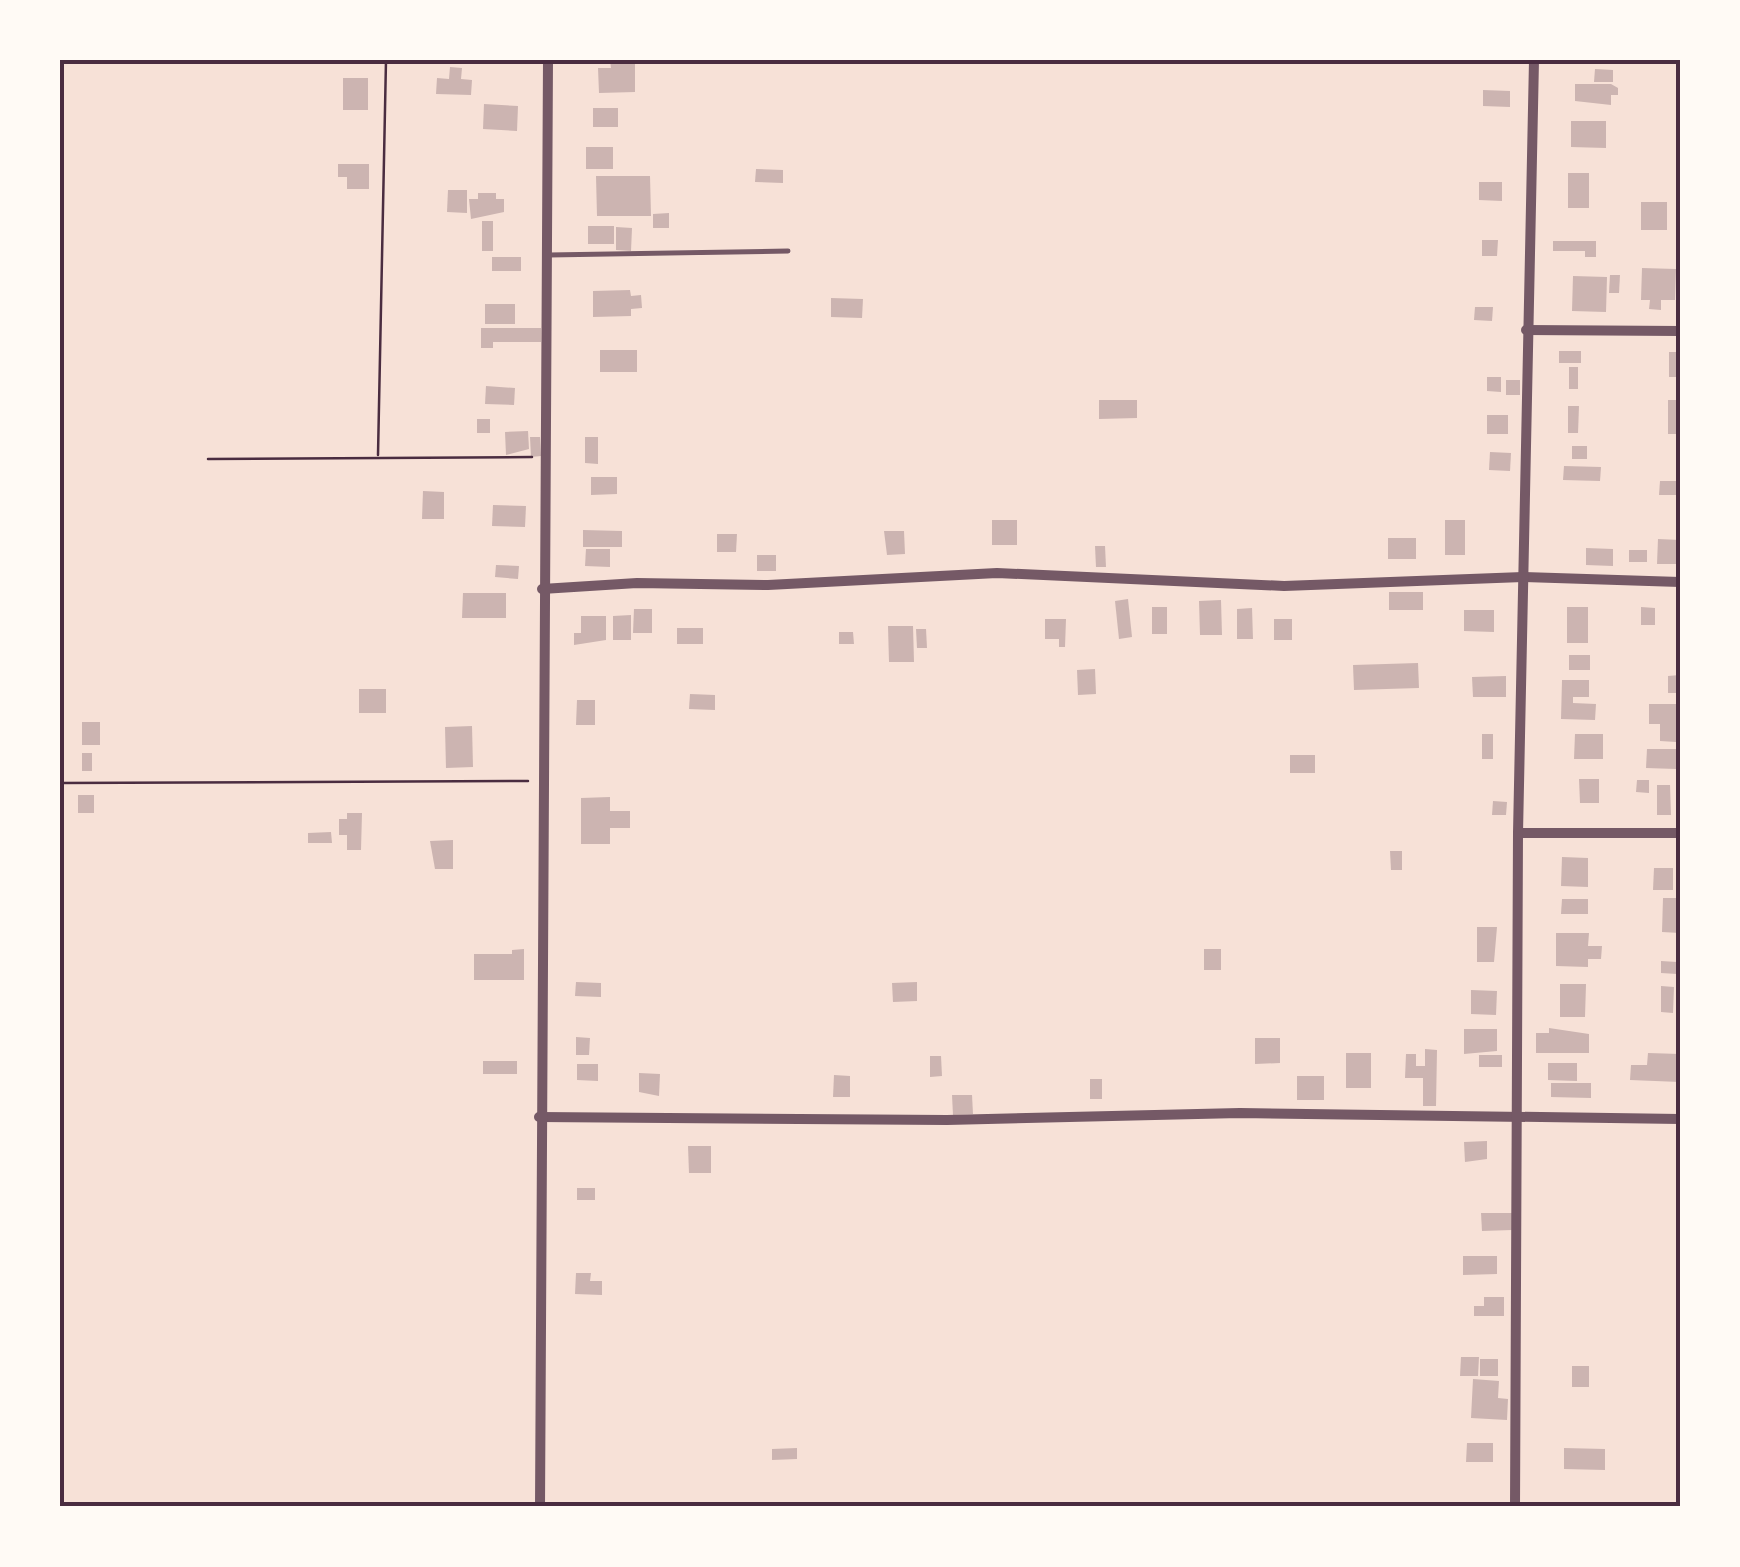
<svg xmlns="http://www.w3.org/2000/svg" width="1740" height="1567" viewBox="0 0 1740 1567" font-family="Jost,sans-serif">
<style>
.building{fill:#ccb4b1}
.lines{fill:none;stroke-linecap:round;stroke-linejoin:round}
.path{stroke:#4a2c40;stroke-width:2.5}
.service{stroke:#755966;stroke-width:5}
.minor{stroke:#755966;stroke-width:10}
.neatline{fill:none;stroke:#4a2c40;stroke-width:4}
</style>
<rect width="100%" height="100%" fill="#f7e1d7"/>
<g class="building">
<path d="M610 60H635V92L599 93 598 68H611Z"/>
<path d="M450 67 462 68 461 79 472 80 471 95 436 94 437 78 449 79Z"/>
<path d="M1595 69 1613 70V82H1594Z"/>
<rect x="343" y="78" width="25" height="32"/>
<path d="M1575 84H1611L1618 88V95H1611V105L1575 101Z"/>
<path d="M1483 90 1510 91V107L1483 106Z"/>
<path d="M484 104 518 106 517 131 483 129Z"/>
<rect x="593" y="108" width="25" height="19"/>
<path d="M1571 121H1606V148L1571 147Z"/>
<rect x="586" y="147" width="27" height="22"/>
<path d="M338 164H369V189H347V177H338Z"/>
<path d="M756 169 783 170V183L755 182Z"/>
<rect x="1568" y="173" width="21" height="35"/>
<path d="M596 176H650L651 216H597Z"/>
<path d="M1479 182H1502V201L1479 200Z"/>
<path d="M448 190H467V213L447 212Z"/>
<path d="M478 193H496V199H504V212L471 219 469 199H478Z"/>
<rect x="1641" y="202" width="26" height="28"/>
<path d="M669 213V228H653V214Z"/>
<rect x="482" y="221" width="11" height="30"/>
<rect x="588" y="226" width="26" height="18"/>
<path d="M616 227 632 228 631 251 616 250Z"/>
<path d="M1482 240H1498L1497 256H1482Z"/>
<path d="M1553 241H1596V257H1585V251H1553Z"/>
<rect x="492" y="257" width="29" height="14"/>
<path d="M1642 268 1676 269 1675 300H1661V310L1649 309 1650 300H1641Z"/>
<path d="M1610 275H1620L1619 293H1609Z"/>
<path d="M1573 276 1607 277 1606 312 1572 311Z"/>
<path d="M630 290 631 296 641 295 642 308 631 309V316L593 317V291Z"/>
<path d="M831 298 863 299 862 318 831 317Z"/>
<rect x="485" y="304" width="30" height="20"/>
<path d="M1475 307H1493L1492 321 1474 320Z"/>
<path d="M481 328H541V342H493V348H481Z"/>
<rect x="600" y="350" width="37" height="22"/>
<rect x="1559" y="351" width="22" height="12"/>
<rect x="1669" y="352" width="11" height="25"/>
<rect x="1569" y="367" width="9" height="22"/>
<path d="M1487 377H1501V392L1487 391Z"/>
<rect x="1506" y="380" width="14" height="15"/>
<path d="M486 386 515 388 514 405 485 404Z"/>
<path d="M1099 400H1137V418L1099 419Z"/>
<rect x="1668" y="400" width="12" height="34"/>
<path d="M1568 406H1579L1578 433H1568Z"/>
<rect x="1487" y="415" width="21" height="19"/>
<rect x="477" y="419" width="13" height="14"/>
<path d="M528 431 529 449 506 455 505 432Z"/>
<path d="M530 437H540L541 456 531 457Z"/>
<path d="M585 437H598V464L585 463Z"/>
<rect x="1572" y="446" width="15" height="13"/>
<path d="M1490 452 1511 453 1510 471 1489 470Z"/>
<path d="M1564 466 1601 467 1600 481 1563 480Z"/>
<path d="M591 477H617V494L591 495Z"/>
<path d="M1660 481H1680V495H1659Z"/>
<path d="M423 491 444 492V519H422Z"/>
<path d="M493 505 526 506 525 527 492 526Z"/>
<rect x="992" y="520" width="25" height="25"/>
<rect x="1445" y="520" width="20" height="35"/>
<path d="M583 530 622 531V547H583Z"/>
<path d="M884 531H904L905 554 887 555Z"/>
<path d="M717 534H737L736 552H717Z"/>
<rect x="1388" y="538" width="28" height="21"/>
<path d="M1658 539 1680 540V564H1657Z"/>
<path d="M1095 546H1105L1106 567H1096Z"/>
<path d="M1586 548 1613 549V566L1586 565Z"/>
<path d="M586 549H610V567L585 566Z"/>
<rect x="1629" y="550" width="18" height="12"/>
<rect x="757" y="555" width="19" height="16"/>
<path d="M496 565 519 566 518 579 495 577Z"/>
<rect x="1389" y="592" width="34" height="18"/>
<path d="M463 593H506V618H462Z"/>
<path d="M1128 599 1132 637 1119 639 1115 601Z"/>
<path d="M1221 600 1222 635H1200L1199 601Z"/>
<rect x="1152" y="607" width="15" height="27"/>
<rect x="1567" y="607" width="21" height="36"/>
<path d="M1641 607 1655 608V625H1641Z"/>
<path d="M1252 608 1253 639H1237V609Z"/>
<path d="M634 609H652V633H633Z"/>
<path d="M1464 610H1494V632L1464 631Z"/>
<path d="M631 615V640H613V616Z"/>
<path d="M581 616H606V640L574 645V633H581Z"/>
<path d="M1045 619H1066L1065 647H1059V639H1045Z"/>
<rect x="1274" y="619" width="18" height="21"/>
<path d="M888 626H913L914 662H889Z"/>
<rect x="677" y="628" width="26" height="16"/>
<path d="M916 629H926L927 648H917Z"/>
<path d="M839 632H853L854 644H839Z"/>
<rect x="1569" y="655" width="21" height="15"/>
<path d="M1418 663 1419 688 1354 690 1353 665Z"/>
<path d="M1095 669 1096 694 1078 695 1077 670Z"/>
<path d="M1680 675V693H1668V676Z"/>
<path d="M1506 676V697H1473L1472 677Z"/>
<path d="M1562 680H1589V697H1573V703L1596 704 1595 720 1561 719Z"/>
<rect x="359" y="689" width="27" height="24"/>
<path d="M690 694 715 695V710L689 709Z"/>
<path d="M577 700H595V725H576Z"/>
<path d="M1649 704H1676V742L1660 741V724H1649Z"/>
<rect x="82" y="722" width="18" height="23"/>
<path d="M472 726 473 767 446 768 445 727Z"/>
<rect x="1482" y="734" width="11" height="25"/>
<path d="M1575 734H1603V759H1574Z"/>
<path d="M1647 749H1676V769L1646 768Z"/>
<rect x="82" y="753" width="10" height="18"/>
<rect x="1290" y="755" width="25" height="18"/>
<path d="M1579 779H1599V803H1580Z"/>
<path d="M1637 780H1649V793L1636 792Z"/>
<path d="M1657 785H1670L1671 815H1657Z"/>
<rect x="78" y="795" width="16" height="18"/>
<path d="M610 797V811H630V828H610V844H581V798Z"/>
<path d="M1493 801 1507 802 1506 815H1492Z"/>
<path d="M347 813H362L361 850H347V835H339V819H347Z"/>
<path d="M331 832 332 843H308V833Z"/>
<path d="M453 840V869H435L430 841Z"/>
<path d="M1390 851H1402V870H1391Z"/>
<path d="M1562 857 1588 858V887L1561 886Z"/>
<path d="M1654 868H1673V890H1653Z"/>
<path d="M1663 898H1680V933L1662 932Z"/>
<path d="M1562 899H1588V914H1561Z"/>
<path d="M1477 927H1497L1494 962H1477Z"/>
<path d="M1556 933H1589L1588 946H1602L1601 959H1588V967L1556 966Z"/>
<path d="M524 949V980H474V954H512V950Z"/>
<rect x="1204" y="949" width="17" height="21"/>
<path d="M1661 961 1677 962V974L1661 973Z"/>
<path d="M576 982 601 983V997L575 996Z"/>
<path d="M917 982V1001L893 1002 892 983Z"/>
<path d="M1560 984H1586L1585 1017H1560Z"/>
<path d="M1661 986 1674 987 1673 1013 1661 1012Z"/>
<path d="M1471 990 1497 991 1496 1015 1471 1014Z"/>
<path d="M1549 1028 1589 1034V1053H1536V1033H1549Z"/>
<path d="M1464 1029H1497V1051L1464 1054Z"/>
<path d="M576 1037 590 1038 589 1055H576Z"/>
<path d="M1255 1038H1280V1063L1255 1064Z"/>
<path d="M1425 1049 1437 1050 1436 1106H1423V1078H1405L1406 1054H1416V1066H1425Z"/>
<rect x="1346" y="1053" width="25" height="35"/>
<path d="M1648 1053 1680 1054V1082L1630 1080 1631 1065H1647Z"/>
<rect x="1479" y="1055" width="23" height="12"/>
<path d="M930 1056H941L942 1076 930 1077Z"/>
<rect x="483" y="1061" width="34" height="13"/>
<path d="M1548 1063H1577V1081L1548 1080Z"/>
<path d="M577 1064H598V1081L577 1080Z"/>
<path d="M639 1073 660 1074 659 1096 639 1092Z"/>
<path d="M834 1075 850 1076V1097H833Z"/>
<rect x="1297" y="1076" width="27" height="24"/>
<rect x="1090" y="1079" width="12" height="20"/>
<path d="M1551 1083H1591V1098L1551 1097Z"/>
<path d="M952 1095H972L973 1114 953 1115Z"/>
<path d="M1487 1141V1159L1465 1162 1464 1142Z"/>
<path d="M688 1146H711V1173H689Z"/>
<rect x="577" y="1188" width="18" height="12"/>
<path d="M1481 1213H1512V1230L1482 1231Z"/>
<path d="M1463 1256H1497V1274L1463 1275Z"/>
<path d="M576 1273H591L590 1281H602V1295L575 1294Z"/>
<path d="M1484 1297H1504V1316H1474V1306H1484Z"/>
<path d="M1461 1357H1479L1478 1376H1460Z"/>
<rect x="1480" y="1359" width="18" height="17"/>
<rect x="1572" y="1366" width="17" height="21"/>
<path d="M1473 1379 1499 1381 1498 1398 1508 1399 1507 1420 1471 1418Z"/>
<path d="M1467 1443H1493V1462H1466Z"/>
<path d="M797 1448V1459L772 1460V1449Z"/>
<path d="M1564 1448 1605 1449V1470L1564 1469Z"/>
</g>
<g class="lines">
<g class="path">
<path d="M378 455 386 60"/>
<path d="M208 459 532 457"/>
<path d="M60 783 528 781"/>
</g>
<path class="service" d="M549 255 788 251"/>
<g class="minor">
<path d="M1526 330 1680 331"/>
<path d="M542 589 637 583 768 585 997 573 1284 586 1523 577 1680 582"/>
<path d="M1518 833H1680"/>
<path d="M539 1117 947 1120 1240 1113 1680 1119"/>
<path d="M540 1507 548 60"/>
<path d="M1515 1507 1518 833 1534 60"/>
</g>
</g>
<rect width="1740" height="1567" fill="none" stroke="#fffaf5" stroke-width="125"/>
<rect x="62" y="62" width="1616" height="1442" class="neatline"/>
</svg>
